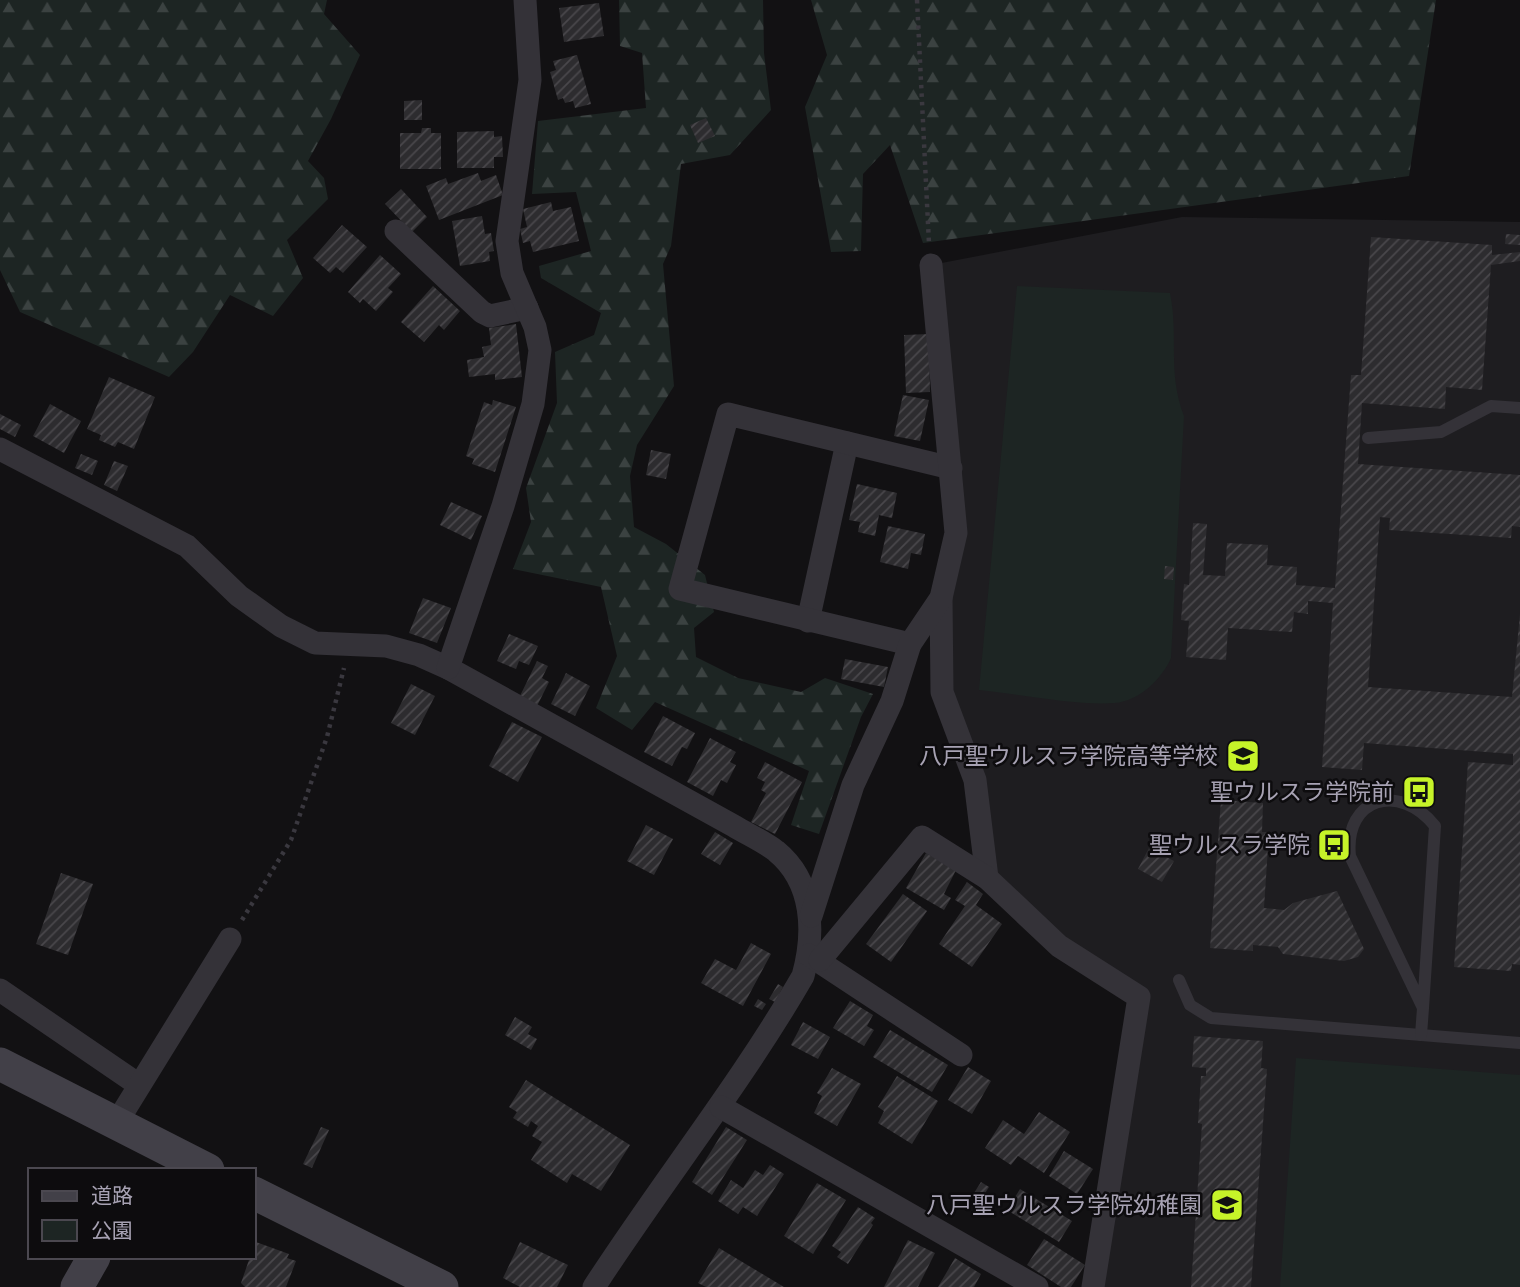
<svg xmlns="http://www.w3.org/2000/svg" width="1520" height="1287" viewBox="0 0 1520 1287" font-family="Poppins,'Noto Sans JP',sans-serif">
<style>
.built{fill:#1e1d20}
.green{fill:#1d2523}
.forest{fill:url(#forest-firs)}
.building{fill:url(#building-hatch)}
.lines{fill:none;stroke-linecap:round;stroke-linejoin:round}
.path{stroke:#3a383f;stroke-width:4.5;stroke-dasharray:3.5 5;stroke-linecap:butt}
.lane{stroke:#343238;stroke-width:12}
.street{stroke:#343238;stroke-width:23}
.secondary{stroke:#424048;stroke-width:33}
.labels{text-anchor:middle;stroke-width:5;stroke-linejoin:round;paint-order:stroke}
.poi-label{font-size:23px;fill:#a7a2b3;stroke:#0d0c0e;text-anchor:end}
</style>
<defs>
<pattern id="forest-firs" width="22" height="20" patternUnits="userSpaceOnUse" patternTransform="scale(1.75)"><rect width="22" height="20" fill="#1d2523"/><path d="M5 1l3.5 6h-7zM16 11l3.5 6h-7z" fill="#3b4241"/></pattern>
<pattern id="building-hatch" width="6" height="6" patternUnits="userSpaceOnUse" patternTransform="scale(1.75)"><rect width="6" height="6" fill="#2d2c2f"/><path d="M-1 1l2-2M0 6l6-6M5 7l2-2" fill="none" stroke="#49474b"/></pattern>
</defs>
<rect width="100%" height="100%" fill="#121113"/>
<path class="built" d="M1182 217 1520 222V1287H1093L1139 997 987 878 942 692 956 533 931 265Z"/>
<g class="green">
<path d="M1017 286 1170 293C1179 337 1167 371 1184 416L1171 658C1162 679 1139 701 1115 703 1078 706 1018 694 979 690Z"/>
<path d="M1296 1058 1520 1075V1287H1280Z"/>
</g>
<g class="forest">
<path d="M0 0H327L324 14 360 55 331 119 308 161 324 178 328 199 287 240 303 278 273 316 230 295 193 352 169 377 20 312 0 270Z"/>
<path d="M619 0H763L764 53 771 110 730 155 681 164 671 246 663 264 674 386 637 445 630 476 634 527 666 544 705 575 714 612 694 628 696 657 738 678 801 692 825 678 873 694 861 717 819 834 791 825 809 771 655 702 632 730 596 708 617 656 601 587 513 569 531 522 526 488 557 403 555 352 594 335 601 313 541 278 539 266 591 251 576 192 532 194 538 121 646 108 642 53 620 46Z"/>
<path d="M811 0H1436L1409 176 923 243 890 145 863 174 861 251 831 252 805 107 827 55Z"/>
</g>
<g class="building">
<path d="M599 3 604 36 564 42 559 8Z"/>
<path d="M577 55 591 104 575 108 573 101 565 103 563 98 558 100 550 72 556 70 553 61Z"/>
<path d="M422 100V120H404V101Z"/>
<path d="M706 118 715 136 698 143 690 125Z"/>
<path d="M422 128H431V133H441V169H400V133H421Z"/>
<path d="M494 131V137L502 136 503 157H494V168H457V132Z"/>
<path d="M478 173 481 181 496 175 503 195 439 220 426 186 446 178 448 184Z"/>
<path d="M401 189 427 217 412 232 385 204Z"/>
<path d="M551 202 553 211 571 207 579 241 533 252 530 241 523 243 520 229 527 227 523 209Z"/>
<path d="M482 216 485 234 491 233 494 251 489 252 490 261 460 266 452 221Z"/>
<path d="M342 225 367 247 343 273 336 267 330 273 313 258Z"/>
<path d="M1506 234 1520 235V245L1505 244Z"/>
<path d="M1371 237 1492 245V255L1520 252V261L1491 265 1482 390 1446 387 1445 409 1362 403 1358 464 1520 475V527L1512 526 1511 538 1389 530 1390 518 1380 517 1368 687 1512 697 1520 614V965L1512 964 1511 971 1454 967 1468 762 1513 765V754L1364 743 1362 770 1322 767 1333 603 1308 601V614L1294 612 1292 632 1228 628 1226 660 1186 657 1189 621 1181 620 1184 584 1189 585 1193 523 1207 524 1203 575 1225 576 1227 543 1268 545 1267 565 1297 567 1296 585 1335 588 1351 375H1361Z"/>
<path d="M380 255 401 274 388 288 393 292 376 311 363 299 360 303 348 292Z"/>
<path d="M433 286 460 311 444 330 439 325 424 342 401 322Z"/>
<path d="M516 324 522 377 495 380V374L469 377 467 360 484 357 482 347 491 345 489 328Z"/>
<path d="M929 334 930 392 906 393 904 335Z"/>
<path d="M109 377 155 397 134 449 118 442 115 447 99 440 101 435 87 429Z"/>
<path d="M903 395 929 400 920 441 894 436Z"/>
<path d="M493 400 516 407 495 472 472 464 474 459 466 456 484 402 492 405Z"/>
<path d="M50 404 81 421 64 453 33 436Z"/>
<path d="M0 414 21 425 15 437 0 429Z"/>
<path d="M651 450 671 454 666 479 646 475Z"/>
<path d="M81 454 98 461 92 475 75 468Z"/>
<path d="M114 461 128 466 117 491 104 485Z"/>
<path d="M857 484 897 493 892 518 879 515 875 536 858 532 860 522 849 520Z"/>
<path d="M451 502 482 516 471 540 440 525Z"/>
<path d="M888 526 925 534 921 555 911 553 908 569 880 562Z"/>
<path d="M1165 566 1174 567 1173 580 1164 579Z"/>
<path d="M423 598 451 608 437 643 409 633Z"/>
<path d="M509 634 538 646 529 665 519 661 516 669 497 661Z"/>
<path d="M845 659 888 667 884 687 841 679Z"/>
<path d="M537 661 548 666 542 678 549 682 537 706 519 698Z"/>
<path d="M566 673 590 686 575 716 551 704Z"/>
<path d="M411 684 435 696 415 735 391 723Z"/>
<path d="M663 716 695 733 687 749 682 747 672 766 644 752Z"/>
<path d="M512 722 542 737 518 782 489 766Z"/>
<path d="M710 738 736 752 730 762 736 765 727 783 721 780 713 796 687 782Z"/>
<path d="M765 762 802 782 775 834 751 822 766 793 761 790 765 782 757 778Z"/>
<path d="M1221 800 1263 803 1262 832H1269L1264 908 1284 910 1293 903 1337 891 1364 949 1358 957 1344 961 1283 954 1278 947 1253 945V951L1210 948Z"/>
<path d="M646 825 673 839 654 875 627 861Z"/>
<path d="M715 832 733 843 720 865 701 854Z"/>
<path d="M1149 848 1174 861 1162 882 1138 869Z"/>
<path d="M926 853 956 870 944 894 951 898 944 910 906 888Z"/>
<path d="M61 873 93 884 68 955 36 944Z"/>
<path d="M967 882 983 894 976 905 1002 924 972 967 939 944 965 906 955 900Z"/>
<path d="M903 894 927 911 891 962 866 944Z"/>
<path d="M751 943 771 954 743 1006 701 983 715 959 736 970Z"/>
<path d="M778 984 783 987 775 1002 769 999Z"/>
<path d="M758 999 766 1004 762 1010 754 1006Z"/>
<path d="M850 1001 873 1015 867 1026 874 1030 864 1046 833 1028Z"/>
<path d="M515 1017 532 1027 528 1034 537 1039 531 1050 505 1035Z"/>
<path d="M803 1022 830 1037 818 1059 791 1045Z"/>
<path d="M890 1030 948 1065 932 1092 873 1057Z"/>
<path d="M1194 1036 1263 1041 1261 1068 1267 1069 1251 1287H1191L1202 1124 1198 1123 1201 1076H1206V1068L1192 1067Z"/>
<path d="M968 1067 991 1081 972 1114 948 1100Z"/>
<path d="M832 1068 861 1084 837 1126 814 1113 822 1096 817 1093Z"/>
<path d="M897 1076 938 1101 912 1144 878 1123 884 1111 878 1107Z"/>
<path d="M526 1080 630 1145 601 1191 572 1174 567 1183 531 1160 542 1142 532 1136 538 1126 531 1121 528 1127 513 1118 517 1112 509 1107Z"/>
<path d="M1039 1112 1070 1132 1044 1173 1018 1156 1011 1165 985 1148 1003 1120 1024 1134Z"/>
<path d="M321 1127 329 1130 312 1168 303 1164Z"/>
<path d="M726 1127 747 1140 712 1195 692 1182Z"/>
<path d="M1064 1151 1093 1169 1077 1194 1049 1176Z"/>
<path d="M770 1165 784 1174 757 1216 743 1207 738 1214 718 1201 731 1180 743 1188 755 1170 763 1175Z"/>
<path d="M981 1182 989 1187 982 1198 974 1193Z"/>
<path d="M817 1183 846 1200 813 1254 784 1236Z"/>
<path d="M1020 1189 1072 1221 1059 1242 1007 1210Z"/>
<path d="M858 1207 875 1218 871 1223 873 1225 848 1264 837 1257 841 1252 832 1246Z"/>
<path d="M1044 1239 1085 1265 1071 1287H1061L1027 1265Z"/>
<path d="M908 1240 935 1253 918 1287H884Z"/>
<path d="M256 1242 289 1254 287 1258 296 1261 286 1287H245L241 1283 250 1257H254Z"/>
<path d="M520 1242 568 1265 557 1287H520L503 1278Z"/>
<path d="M719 1248 784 1287H706L698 1283Z"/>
<path d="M955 1258 981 1274 974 1287H938Z"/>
</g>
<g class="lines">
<g class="path">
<path d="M917 0 929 244"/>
<path d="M242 920 291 840 327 737 344 668"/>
</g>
<g class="lane">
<path d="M1368 438 1441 432 1491 406 1520 408"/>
<path d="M1179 980 1190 1005 1211 1018 1520 1043"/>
<path d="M1421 1035 1423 1008 1435 826C1400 782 1344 797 1350 856L1423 1008"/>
</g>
<g class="street">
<path d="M396 231 482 312 490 316 527 308"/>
<path d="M0 449 187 546 239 596 281 626 315 643 386 646 419 655 448 668 734 826C747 834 763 841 776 851 814 882 815 933 803 976 740 1085 662 1182 594 1287"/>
<path d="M941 598 942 692 975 780 987 878"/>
<path d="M808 621 847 443"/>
<path d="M910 644 680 589 728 414 951 468"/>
<path d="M448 668 503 506 533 404 540 350 535 327 512 273 507 241 530 80 525 0"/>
<path d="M811 916 853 785 892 701 910 644 941 598 956 533 931 265"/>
<path d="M809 955 961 1055"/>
<path d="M820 960 922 837 987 878 1059 946 1139 997 1093 1287"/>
<path d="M0 990 139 1085"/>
<path d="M721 1107 1037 1287"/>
<path d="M117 1122 230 939"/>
</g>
<g class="secondary">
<path d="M0 1064 208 1170"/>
<path d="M254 1193 442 1287"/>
<path d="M77 1287 94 1257"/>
</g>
</g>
<defs>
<symbol id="school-square" viewBox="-11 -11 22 22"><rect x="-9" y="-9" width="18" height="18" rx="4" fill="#c6f329" stroke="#0d0c0e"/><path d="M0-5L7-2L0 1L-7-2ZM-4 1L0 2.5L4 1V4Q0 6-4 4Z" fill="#111"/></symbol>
<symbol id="bus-square" viewBox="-11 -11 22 22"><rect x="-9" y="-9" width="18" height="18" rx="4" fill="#c6f329" stroke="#0d0c0e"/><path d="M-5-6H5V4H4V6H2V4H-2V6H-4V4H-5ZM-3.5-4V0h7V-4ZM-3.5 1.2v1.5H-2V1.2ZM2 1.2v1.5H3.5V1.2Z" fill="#111"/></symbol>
</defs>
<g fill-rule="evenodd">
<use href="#school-square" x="1224" y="737" width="38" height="38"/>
<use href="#bus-square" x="1400" y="773" width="38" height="38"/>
<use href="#bus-square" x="1315" y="826" width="38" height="38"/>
<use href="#school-square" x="1208" y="1186" width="38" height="38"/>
</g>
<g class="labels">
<g class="poi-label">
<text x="1218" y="764">八戸聖ウルスラ学院高等学校</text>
<text x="1394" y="800">聖ウルスラ学院前</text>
<text x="1310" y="853">聖ウルスラ学院</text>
<text x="1202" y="1213">八戸聖ウルスラ学院幼稚園</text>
</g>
</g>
<rect x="28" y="1168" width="228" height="91" fill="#0d0c0e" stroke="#4b4850" stroke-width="2"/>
<rect x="42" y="1191" width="35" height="10" fill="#424048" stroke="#4b4850" stroke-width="2"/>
<text x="91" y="1203" font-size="21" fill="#a7a2b3">道路</text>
<rect x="42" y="1220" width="35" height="21" fill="#1d2523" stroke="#4b4850" stroke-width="2"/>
<text x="91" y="1238" font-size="21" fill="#a7a2b3">公園</text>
</svg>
